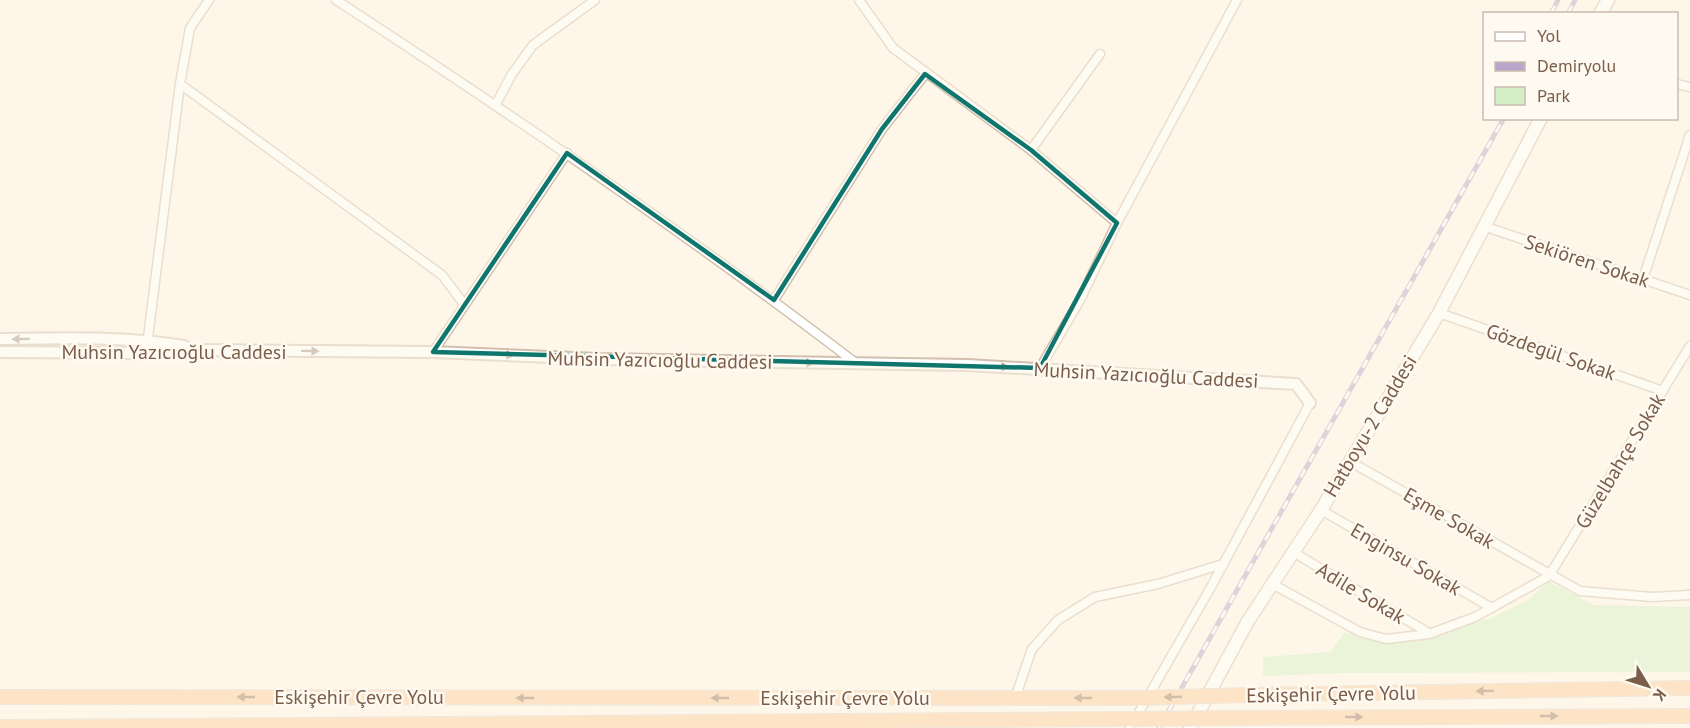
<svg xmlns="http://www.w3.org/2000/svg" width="1690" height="728" viewBox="0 0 1690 728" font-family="'PT Sans',sans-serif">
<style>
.green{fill:#d4eec6}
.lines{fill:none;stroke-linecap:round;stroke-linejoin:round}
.minor-casing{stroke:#d2bfad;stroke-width:11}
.tertiary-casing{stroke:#d2bfad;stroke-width:14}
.secondary-casing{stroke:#d8c1ad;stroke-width:15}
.trunk-casing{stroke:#ddd5d0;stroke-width:16}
.minor{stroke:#fff;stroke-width:8}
.tertiary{stroke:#fff;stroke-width:10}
.secondary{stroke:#fff;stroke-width:12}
.trunk{stroke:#fecc9e;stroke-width:14}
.rail-casing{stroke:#baa5ca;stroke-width:5}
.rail{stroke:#fffaf1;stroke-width:3;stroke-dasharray:9;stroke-linecap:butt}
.trunk-bridge-casing{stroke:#ddd5d0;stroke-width:16;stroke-linecap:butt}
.trunk-bridge{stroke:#fecc9e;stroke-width:14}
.oneway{fill:#a99689}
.oneway2{fill:#9c795f}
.marked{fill:none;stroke:#0f766e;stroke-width:4.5;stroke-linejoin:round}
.labels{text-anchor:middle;stroke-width:5;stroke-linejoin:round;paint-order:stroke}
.street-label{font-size:20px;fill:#7b5d4a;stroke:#fffaf1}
</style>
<rect width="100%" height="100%" fill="#fef7e9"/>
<path class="green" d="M1549 581 1593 605 1690 607V672L1346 673 1263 676V657L1330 652 1345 632 1386 644 1425 639 1491 618 1528 600Z"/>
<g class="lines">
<defs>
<g id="minor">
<path d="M336 0C514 116 689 235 857 364"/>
<path d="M859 0 893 48 1031 150 1117 223"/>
<path d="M180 84 442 275 464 304"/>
<path d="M1676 84 1690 87"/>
<path d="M496 104 512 74 533 45 595 0"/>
<path d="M1031 150 1100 54"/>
<path d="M1483 226 1690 295"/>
<path d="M1643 279 1690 135"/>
<path d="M774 300 882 129 925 74"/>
<path d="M1439 313 1663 391"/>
<path d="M433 352 567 153"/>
<path d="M146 353 180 84 190 28 209 0"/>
<path d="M1040 368 1079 302 1117 223 1237 0"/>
<path d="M1349 461 1580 591 1652 597 1690 595"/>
<path d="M1321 510 1492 608"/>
<path d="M1293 552 1427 632"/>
<path d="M1274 585 1360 632 1386 639 1429 634 1475 617 1549 576 1690 346"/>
<path d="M1015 698 1032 649 1058 620 1095 597 1158 584 1223 564"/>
<path d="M1130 728 1211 587 1310 403"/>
</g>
<g id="tertiary">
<path d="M0 339C62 338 123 336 184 346"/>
<path d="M0 352 146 353 205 350 433 352 599 359 967 365 1296 384 1310 403"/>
</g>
<g id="secondary">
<path d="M1600 14 1608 0"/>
<path d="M1190 728 1248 621 1321 510 1439 313 1541 118"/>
</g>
<g id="trunk">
<path d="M1246 695 1690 688"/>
<path d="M0 697 1141 698"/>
<path d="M1233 718 1690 716"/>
<path d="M0 727 1131 719"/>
</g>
</defs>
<use href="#minor" class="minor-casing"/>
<use href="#tertiary" class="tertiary-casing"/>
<use href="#secondary" class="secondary-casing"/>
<use href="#trunk" class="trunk-casing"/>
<use href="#minor" class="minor"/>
<use href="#tertiary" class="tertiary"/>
<use href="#secondary" class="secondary"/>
<use href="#trunk" class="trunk"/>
<defs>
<g id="rail">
<path d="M1551 14 1558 0"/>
<path d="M1568 14 1575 0"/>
<path d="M1159 728 1504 118"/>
</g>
</defs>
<use href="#rail" class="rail-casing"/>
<use href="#rail" class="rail"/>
<defs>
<g id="trunk-bridge">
<path d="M1141 698 1246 695"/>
<path d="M1131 719 1233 718"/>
</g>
</defs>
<use href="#trunk-bridge" class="trunk-bridge-casing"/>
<use href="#trunk-bridge" class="trunk-bridge"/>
</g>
<defs><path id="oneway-solid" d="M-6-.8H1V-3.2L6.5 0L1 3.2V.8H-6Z" transform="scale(1.5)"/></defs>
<g class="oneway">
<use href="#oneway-solid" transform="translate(21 339) rotate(179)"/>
<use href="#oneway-solid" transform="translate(310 351) rotate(1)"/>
<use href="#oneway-solid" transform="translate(505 355) rotate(2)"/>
<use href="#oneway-solid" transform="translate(805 363) rotate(2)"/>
<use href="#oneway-solid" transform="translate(1000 367) rotate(3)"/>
</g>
<g class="oneway2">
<use href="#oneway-solid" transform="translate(1485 691) rotate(179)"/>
<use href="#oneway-solid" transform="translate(246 697) rotate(-180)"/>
<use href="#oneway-solid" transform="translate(1173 697) rotate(178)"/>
<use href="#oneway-solid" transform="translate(525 698) rotate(-180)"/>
<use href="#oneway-solid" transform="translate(720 698) rotate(-180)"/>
<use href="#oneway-solid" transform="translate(1083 698) rotate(-180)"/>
<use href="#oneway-solid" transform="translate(1549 716)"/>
<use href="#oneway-solid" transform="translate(1354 717)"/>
</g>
<path d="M0 0H1690V728H0ZM925 74 1031 150 1117 223 1040 368 433 352 567 153 774 300 882 129Z" fill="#fef7e9" fill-opacity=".55" fill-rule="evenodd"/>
<path class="marked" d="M925 74 1031 150 1117 223 1040 368 433 352 567 153 774 300 882 129Z"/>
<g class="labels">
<g class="street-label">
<text transform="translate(1587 261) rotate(18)" y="7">Sekiören Sokak</text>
<text x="174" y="359">Muhsin Yazıcıoğlu Caddesi</text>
<text transform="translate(1551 352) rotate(19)" y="7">Gözdegül Sokak</text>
<text transform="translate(660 360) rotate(1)" y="7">Muhsin Yazıcıoğlu Caddesi</text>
<text transform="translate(1146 375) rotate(3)" y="7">Muhsin Yazıcıoğlu Caddesi</text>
<text transform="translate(1370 426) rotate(-59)" y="7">Hatboyu-2 Caddesi</text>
<text transform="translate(1620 461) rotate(-59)" y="7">Güzelbahçe Sokak</text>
<text transform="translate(1449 518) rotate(30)" y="7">Eşme Sokak</text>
<text transform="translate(1406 559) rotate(30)" y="7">Enginsu Sokak</text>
<text transform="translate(1361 593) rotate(31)" y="7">Adile Sokak</text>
<text transform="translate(1331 694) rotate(-1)" y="7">Eskişehir Çevre Yolu</text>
<text x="359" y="704">Eskişehir Çevre Yolu</text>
<text x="845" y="705">Eskişehir Çevre Yolu</text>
</g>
</g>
<rect x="1483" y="12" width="195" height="108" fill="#fffaf1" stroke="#cabbae" stroke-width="1.5"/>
<rect x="1495" y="32" width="30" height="9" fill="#ffffff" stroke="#cabbae" stroke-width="1.5"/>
<text x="1537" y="42" font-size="18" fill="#7b5d4a">Yol</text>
<rect x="1495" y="62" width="30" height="9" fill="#baa5ca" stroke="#cabbae" stroke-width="1.5"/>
<text x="1537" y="72" font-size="18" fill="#7b5d4a">Demiryolu</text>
<rect x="1495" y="87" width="30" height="18" fill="#d4eec6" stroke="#cabbae" stroke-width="1.5"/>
<text x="1537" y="102" font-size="18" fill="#7b5d4a">Park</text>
<g transform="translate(1648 686) rotate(128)" stroke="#fffaf1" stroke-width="4.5" paint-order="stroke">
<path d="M0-4.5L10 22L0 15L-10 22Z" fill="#7b5d4a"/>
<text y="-9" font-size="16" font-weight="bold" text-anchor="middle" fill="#7b5d4a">K</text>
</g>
</svg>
